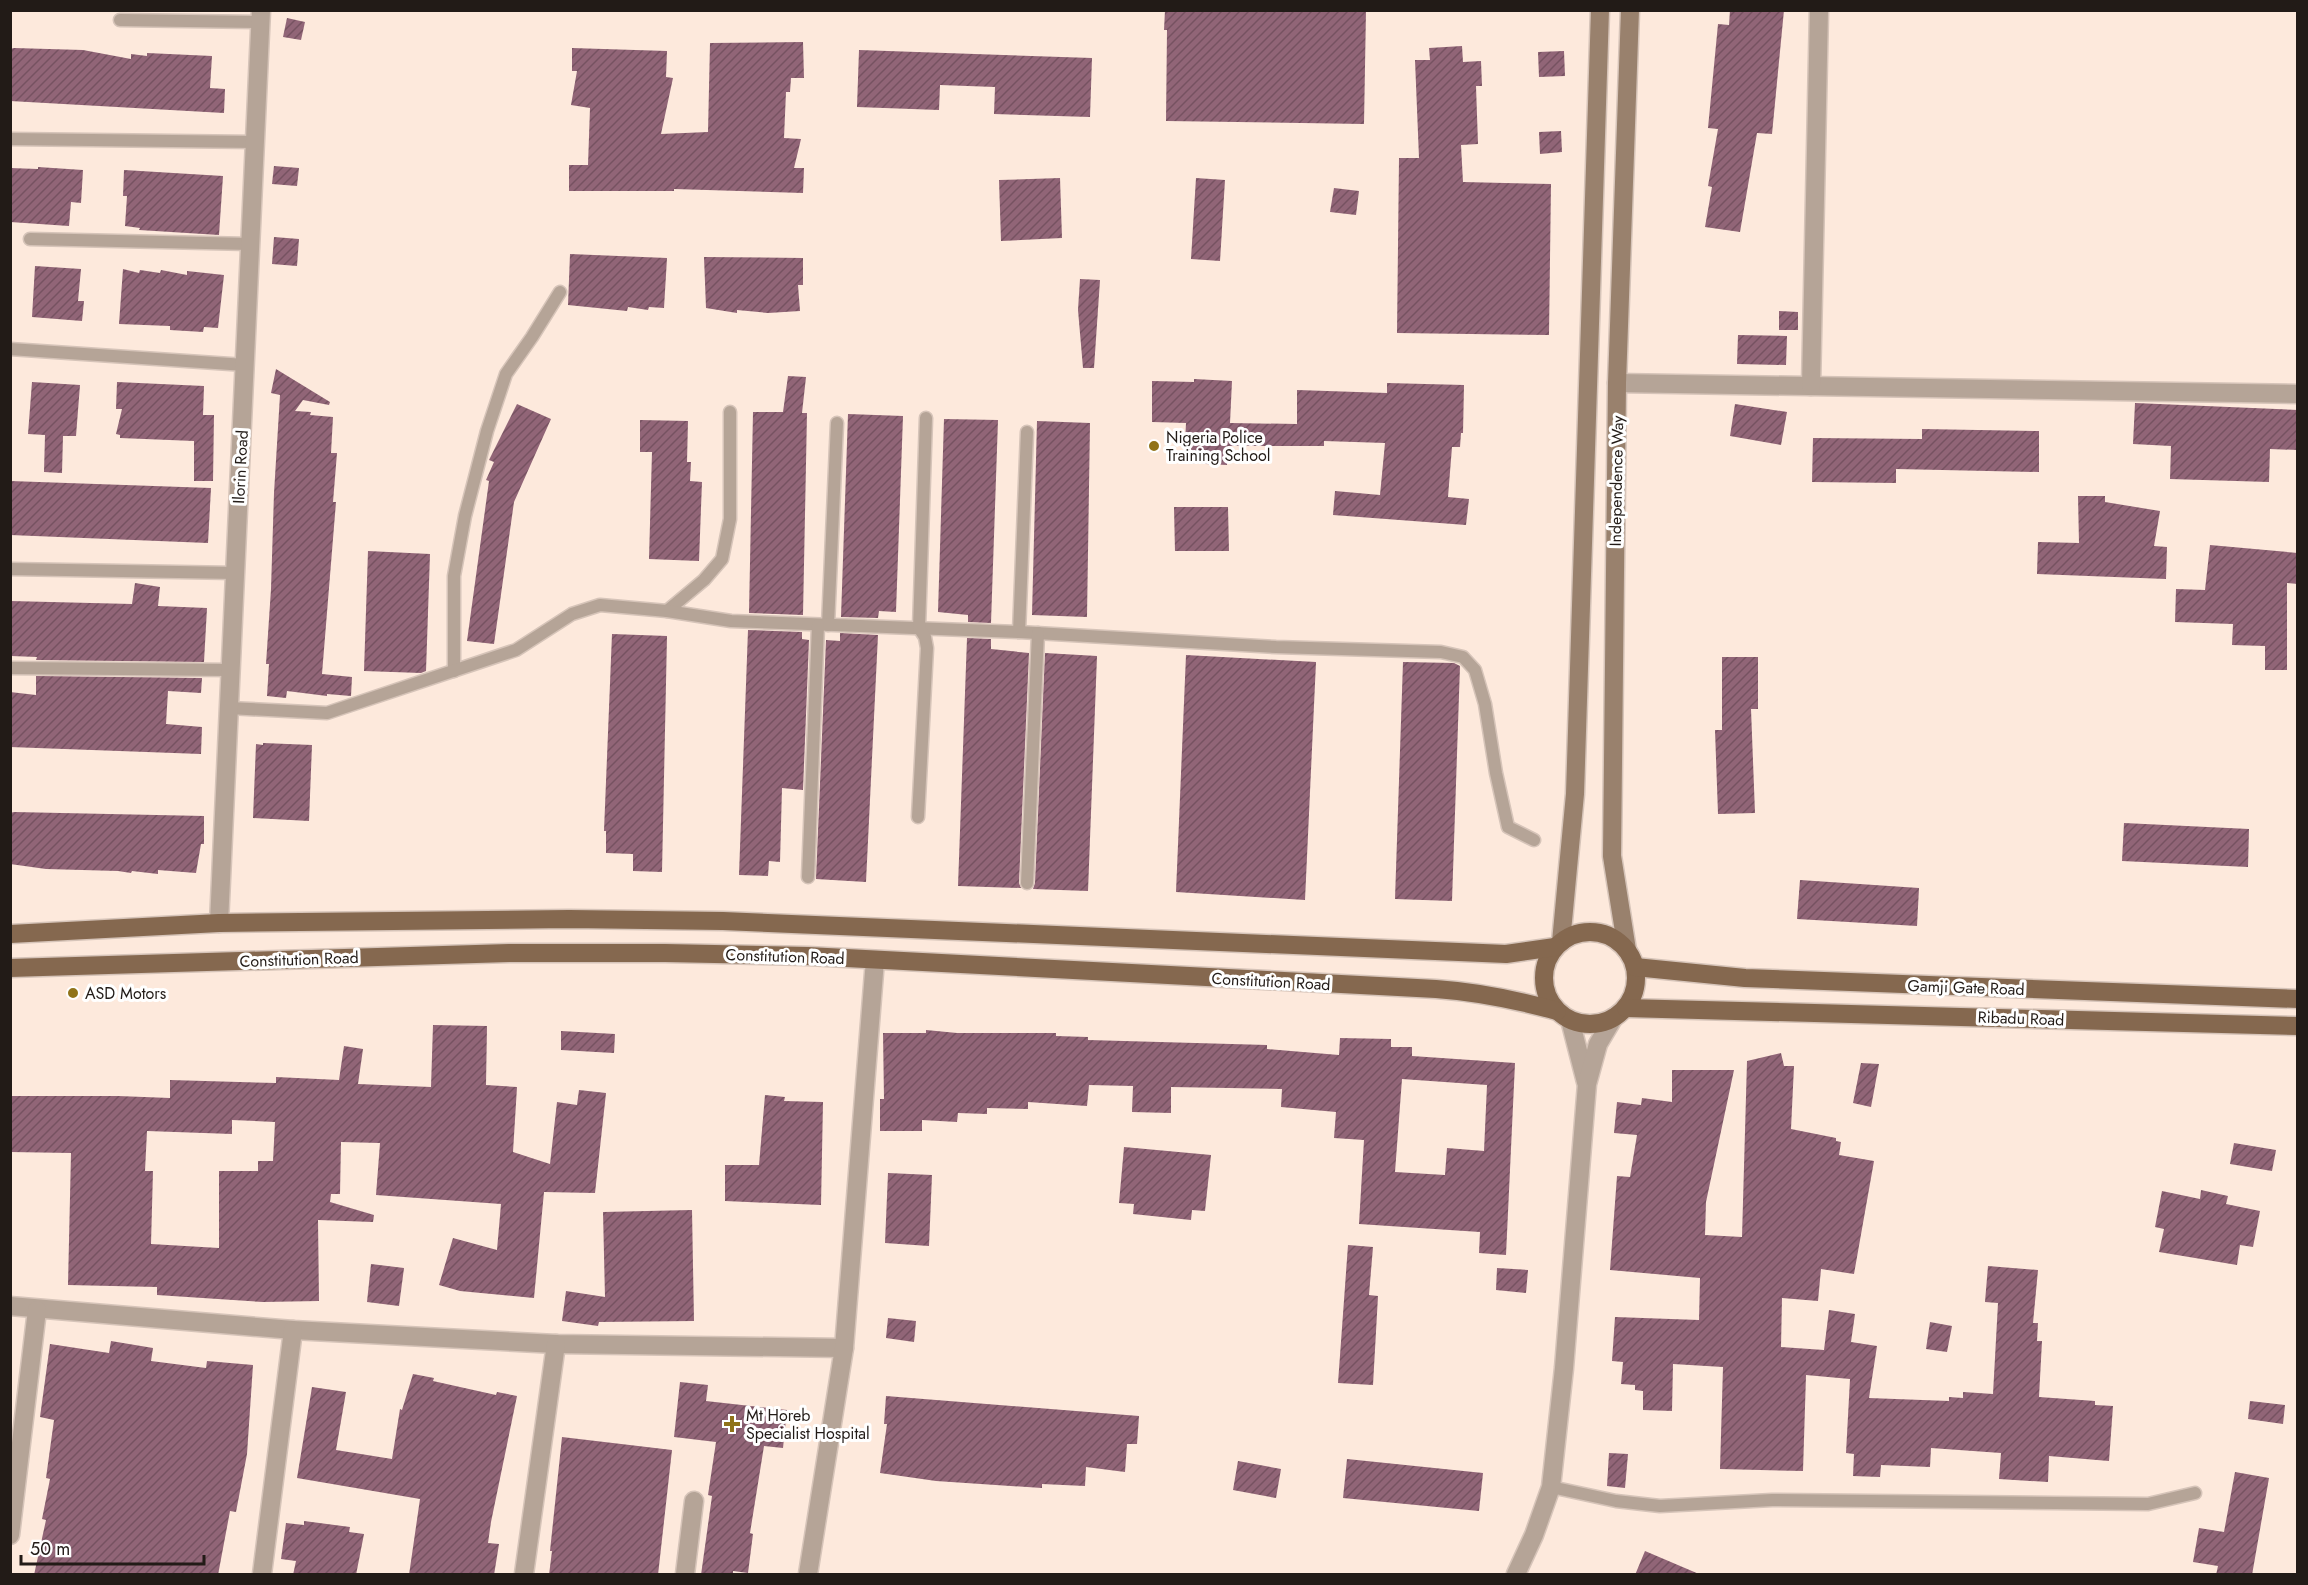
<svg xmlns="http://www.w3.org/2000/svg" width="2308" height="1585" viewBox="0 0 2308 1585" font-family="Jost,sans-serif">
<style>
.building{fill:url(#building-hatch);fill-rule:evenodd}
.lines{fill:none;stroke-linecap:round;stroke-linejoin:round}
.service-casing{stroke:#d6c4b9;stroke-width:15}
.minor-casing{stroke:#d6c4b9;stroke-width:21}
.tertiary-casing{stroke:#d6c4b9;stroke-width:21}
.secondary-casing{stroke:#d6c4b9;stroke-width:21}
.primary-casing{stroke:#d6c4b9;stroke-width:21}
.service{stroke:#b5a497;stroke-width:12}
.minor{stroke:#b5a497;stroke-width:18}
.tertiary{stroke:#b5a497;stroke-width:18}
.secondary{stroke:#99816d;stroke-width:18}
.primary{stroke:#85684f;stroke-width:18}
.poi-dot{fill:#907319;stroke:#fff;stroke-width:2}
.labels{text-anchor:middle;stroke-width:6;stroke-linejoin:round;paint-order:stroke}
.poi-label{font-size:16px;fill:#221b17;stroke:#fff;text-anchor:start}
.street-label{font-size:16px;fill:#221b17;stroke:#fff}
</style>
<defs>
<pattern id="building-hatch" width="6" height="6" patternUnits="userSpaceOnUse" patternTransform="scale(1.5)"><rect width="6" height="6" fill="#916577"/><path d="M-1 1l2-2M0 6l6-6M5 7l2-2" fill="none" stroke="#765261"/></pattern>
</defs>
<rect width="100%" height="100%" fill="#fde9dc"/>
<g class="building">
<path d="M1165 10H1366L1364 124 1166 121 1167 30H1164Z"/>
<path d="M1730 10H1784L1772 134 1757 133 1740 232 1705 227 1712 187 1708 186 1718 129 1708 128 1718 24 1729 25Z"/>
<path d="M287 18 305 22 301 40 283 37Z"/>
<path d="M803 42 804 78H791L790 92H786L784 138 801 139 794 168H804L803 193 674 189V191H569V165H588L590 108 571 105 577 71H572V48L667 51 666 77 673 78 661 134 708 132 710 43Z"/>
<path d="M1462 46 1463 62 1481 61 1482 86H1476L1478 144 1461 145 1463 182 1551 184 1549 335 1397 333 1399 158H1419L1415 60H1430L1429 48Z"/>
<path d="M14 48 83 50 131 59V54L147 56V53L212 56 210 88 225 89 224 113 10 101V49Z"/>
<path d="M859 50 1092 58 1090 117 994 114 995 87 940 85 939 110 857 107Z"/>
<path d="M1564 51 1565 76 1539 77 1538 52Z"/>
<path d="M1561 131 1562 152 1540 154 1539 132Z"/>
<path d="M274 166 299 168 297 186 272 184Z"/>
<path d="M38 167 83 170 81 203 71 202 69 226 10 222V168L38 169Z"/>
<path d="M124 170 223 176 219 235 139 230 140 228 125 226 127 196H123Z"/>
<path d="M1060 178 1062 238 1001 241 999 180Z"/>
<path d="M1196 178 1225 180 1220 261 1191 259Z"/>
<path d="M1334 188 1359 191 1356 215 1330 212Z"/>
<path d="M274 237 299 239 297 266 272 264Z"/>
<path d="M570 254 667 258 664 308 649 307 648 310 628 307 627 311 568 305Z"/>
<path d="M704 257 803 258V285H798L800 311 768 313 737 310V313L706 308Z"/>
<path d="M35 266 81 269 78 301H84L82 321 32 317Z"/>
<path d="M123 269 139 273 140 270 160 273 161 270 187 275V271L224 275 218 328 204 327 203 332 170 330V326L119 324Z"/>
<path d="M1080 279 1100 280 1094 368H1083L1078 310Z"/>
<path d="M1779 311 1798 312V330H1779Z"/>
<path d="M1738 335 1787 336 1786 365 1737 364Z"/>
<path d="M276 369 330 402 329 405 303 400 295 411 311 412 310 415 333 417 331 453H337L333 502H336L322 674 352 677 351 696 327 694V696L287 691 286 698 267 696 269 664H266L271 589 274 493 280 395 271 393Z"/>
<path d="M788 376 806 377 802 413H807L803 615 749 613 753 412H783Z"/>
<path d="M1194 379 1232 381 1230 423 1297 424V390L1387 393V383L1464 385 1463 433H1461L1460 447H1452L1448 497 1469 499 1466 525 1333 515 1335 491 1380 495 1385 443 1324 441V446H1228L1227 465 1184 463 1186 423 1152 422V381L1194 382Z"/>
<path d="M32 382 80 385 76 436H63L62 473 44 472 45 435 28 434Z"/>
<path d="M117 382 204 386 203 415H214L213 481H194V441L120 438V435L116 434 122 409H116Z"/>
<path d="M2135 403 2298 410V450L2270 449 2269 482 2170 479 2171 446 2133 444Z"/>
<path d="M517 404 551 419 514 502 494 644 467 641 489 481 486 480 494 462 489 460Z"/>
<path d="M1735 404 1787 412 1781 445 1730 436Z"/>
<path d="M848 414 903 416 896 612 879 611 878 618 841 617Z"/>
<path d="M944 419 998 420 991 623 968 622V615L938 612Z"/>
<path d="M640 420 688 421 687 462H691L690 481 702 482 699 561 649 559 652 452H640Z"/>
<path d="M1037 421 1090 423 1087 617 1032 615Z"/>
<path d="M1922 429 2039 431V472L1896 469V483L1812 482 1813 438 1922 439Z"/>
<path d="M10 481 211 488 208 543 10 535Z"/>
<path d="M2078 496H2105V502L2160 511 2154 546 2167 547 2166 579 2037 574 2038 542 2079 543Z"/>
<path d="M1174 507H1228L1229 551H1175Z"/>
<path d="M2210 545 2298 553V584L2287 583V670H2265V646L2232 645 2233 624 2175 622 2176 589 2205 590Z"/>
<path d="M368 551 430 554 426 671 421 673 364 671Z"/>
<path d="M135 583 160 587 158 606 207 608 204 662 36 660 37 657 11 656 10 601 132 604Z"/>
<path d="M748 630 802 632V639L809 640 803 790 782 788 780 862 769 861 768 876 739 875Z"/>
<path d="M840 633 878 635 866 882 816 879 826 640 840 641Z"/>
<path d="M612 634 667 636 662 872 633 871V854L606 853V831H604Z"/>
<path d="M967 638 991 639V649L1029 653 1019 883 1021 888 958 886Z"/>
<path d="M1045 653 1097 656 1088 891 1033 889 1035 883Z"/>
<path d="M1186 655 1316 662 1305 900 1176 892Z"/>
<path d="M1722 657H1758V709H1751L1755 813 1718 814 1715 730H1722Z"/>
<path d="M1403 662 1454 663 1460 666 1452 901 1395 899Z"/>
<path d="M36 676 202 678 201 693 168 691 166 724 202 727 201 754 10 747V692L36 695Z"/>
<path d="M263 743 312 745 309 821 253 818 256 744 263 745Z"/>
<path d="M14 812 204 816V844H201L196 873 158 870V874L132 871 131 873 118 871 46 869 10 864V813Z"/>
<path d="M2124 823 2249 829 2248 867 2122 861Z"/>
<path d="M1800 880 1919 888 1917 926 1797 919Z"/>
<path d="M433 1025 487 1026 486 1085 517 1087 513 1152 550 1164 557 1102 577 1105 579 1090 606 1093 595 1193 544 1192 534 1298 460 1291 439 1285 453 1238 497 1250 501 1204 376 1195 380 1143 341 1142 340 1194H331L330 1202 374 1215 373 1222 318 1220 319 1301 263 1302 157 1295V1287L68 1285 71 1153 10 1152V1096H118L170 1098V1080L276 1083V1077L339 1080 344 1046 363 1049 358 1084 431 1087ZM232 1120 275 1122 273 1161H258V1171H219V1248L151 1244 153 1171H145L147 1131 232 1134Z"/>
<path d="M926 1030 957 1033H1056V1036L1088 1037V1040L1267 1045V1049L1339 1055 1340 1038 1391 1039V1047H1412V1056L1515 1063 1506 1255 1479 1253 1480 1232 1359 1224 1364 1140 1334 1138 1336 1112 1281 1107 1282 1089 1171 1087V1113L1132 1112 1133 1086 1089 1085 1087 1106 1028 1102V1109L987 1108V1114L958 1113 957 1122 922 1120V1131H880V1099H884L883 1033H926ZM1402 1079 1487 1085 1484 1151 1447 1148 1445 1175 1395 1172Z"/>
<path d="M561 1031 615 1034 614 1053 561 1050Z"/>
<path d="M1781 1053 1784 1066H1794L1791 1129 1836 1138V1141L1841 1142 1839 1155 1874 1161 1854 1274 1821 1269 1818 1301 1782 1298 1781 1347 1824 1350 1829 1310 1855 1314 1851 1342 1877 1346 1869 1398 1949 1401V1397L1963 1398V1392L1993 1394 1998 1303 1985 1302 1988 1266 2038 1270 2033 1323H2038L2037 1341H2042L2039 1397 2095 1401V1405L2113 1406 2109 1461 2049 1456 2048 1482 1999 1479 2001 1453 1931 1448 1930 1467 1881 1465 1880 1477 1853 1476 1854 1454 1846 1453 1850 1379 1806 1375 1803 1471 1720 1469 1723 1367 1673 1364 1672 1411 1643 1410V1391L1635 1390V1385L1621 1384 1623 1362 1612 1361 1615 1317 1699 1320 1700 1278 1610 1270 1617 1176 1630 1177 1637 1135 1614 1133 1617 1102 1641 1105 1642 1098 1672 1102V1070H1734L1706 1202 1705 1235 1742 1237 1747 1061Z"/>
<path d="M1861 1063 1879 1064 1871 1107 1853 1103Z"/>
<path d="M765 1095 785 1097 784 1101 823 1102 821 1205 725 1201V1165H759Z"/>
<path d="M2234 1143 2276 1150 2272 1171 2230 1164Z"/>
<path d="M1124 1147 1211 1155 1205 1211 1192 1210 1191 1220 1133 1214 1134 1204 1119 1203Z"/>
<path d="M888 1173 932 1175 929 1246 885 1243Z"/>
<path d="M2201 1190 2228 1196 2226 1204 2260 1211 2253 1247 2240 1245 2237 1265 2159 1252 2164 1229 2155 1227 2162 1191 2200 1199Z"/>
<path d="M692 1210 694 1321 599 1322 598 1326 562 1321 566 1291 605 1297 603 1212Z"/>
<path d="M1348 1245 1373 1247 1369 1295 1378 1296 1373 1385 1338 1383Z"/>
<path d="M371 1264 404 1268 399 1306 367 1302Z"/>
<path d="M1497 1268 1528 1270 1526 1293 1496 1290Z"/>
<path d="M888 1318 916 1321 914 1342 886 1338Z"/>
<path d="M1930 1322 1952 1326 1947 1352 1926 1349Z"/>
<path d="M111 1341 153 1348 151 1361 206 1368 207 1361 253 1365 247 1454 236 1512 230 1511 218 1575H34L46 1520 42 1519 50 1479 46 1478 54 1420 40 1417 50 1344 109 1353Z"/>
<path d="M413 1374 434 1378 433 1381 496 1395 497 1392 517 1396 491 1522 488 1543 499 1544 494 1575H409L420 1499 297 1478 312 1387 346 1392 336 1450 392 1459 400 1409 402 1410Z"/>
<path d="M680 1382 708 1385 706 1401 787 1410 783 1448 764 1446 750 1533 753 1534 748 1573 733 1571V1575H701L712 1496 708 1495 716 1442 674 1437Z"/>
<path d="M886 1396 1139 1416 1137 1444H1127L1125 1472 1086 1467 1085 1486 1042 1484V1488L936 1481 880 1473 887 1424H884Z"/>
<path d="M2250 1401 2285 1405 2283 1424 2248 1419Z"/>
<path d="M562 1437 672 1450 658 1575H549L552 1551H550Z"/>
<path d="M1609 1453 1628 1454 1625 1488 1607 1486Z"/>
<path d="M1347 1459 1483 1473 1479 1511 1343 1498Z"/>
<path d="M1238 1461 1281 1469 1276 1498 1233 1490Z"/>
<path d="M2235 1472 2269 1478 2252 1575H2216L2218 1566 2193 1562 2199 1528 2224 1532Z"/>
<path d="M304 1521 350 1527 349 1532 364 1534 356 1575H293L296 1561 281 1559 286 1523 304 1525Z"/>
<path d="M1645 1551 1699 1574V1575H1635Z"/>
</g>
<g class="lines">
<defs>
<g id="service">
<path d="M120 20 261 22"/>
<path d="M10 139 255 142"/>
<path d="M30 239 250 244"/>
<path d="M10 349 245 365"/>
<path d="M10 569 235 573"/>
<path d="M667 611 704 580 722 559 730 519V412"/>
<path d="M828 625 837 423"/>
<path d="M1019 632 1027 432"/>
<path d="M10 668 231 670"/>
<path d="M454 671V576L465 516 487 431 506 374 532 337 560 292"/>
<path d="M229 708 327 713 516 650 572 614 600 605 667 611 731 621 1019 632 1276 647 1441 652 1463 657 1475 670 1485 704 1496 773 1508 827 1534 840"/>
<path d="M918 817 927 648 925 637 919 628 926 418"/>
<path d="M808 877 818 625"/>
<path d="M1027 883 1038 633"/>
<path d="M1551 1487 1616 1501 1660 1506 1772 1500 2148 1504 2195 1493"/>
</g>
<g id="minor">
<path d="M1617 383 2298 394"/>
<path d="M1811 386 1819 10"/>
<path d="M219 923 261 10"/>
<path d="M10 1306 293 1330 556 1344 844 1348"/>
<path d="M10 1535 37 1310"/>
<path d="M262 1574 293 1330"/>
<path d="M524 1574 556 1344"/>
<path d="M685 1574 694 1501"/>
<path d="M808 1574 844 1348 875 960"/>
</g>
<g id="tertiary">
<path d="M1570 1020 1586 1082"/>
<path d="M1516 1574 1534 1535 1551 1487 1564 1368 1587 1084 1598 1044 1614 1017"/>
</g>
<g id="secondary">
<path d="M1561 942 1575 794 1600 10"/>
<path d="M1627 950 1612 856 1617 383 1630 10"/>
</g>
<g id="primary">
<circle cx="1590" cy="978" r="46"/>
<path d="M10 934 219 923 569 919 723 921 1506 954 1555 947"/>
<path d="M1635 967 1745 978 2298 999"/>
<path d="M10 968 509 953H665L808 956 1436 989C1478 992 1517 1000 1557 1011"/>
<path d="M1626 1008 2298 1026"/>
</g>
</defs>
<use href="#service" class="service-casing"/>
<use href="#minor" class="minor-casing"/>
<use href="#tertiary" class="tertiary-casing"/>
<use href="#secondary" class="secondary-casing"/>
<use href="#primary" class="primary-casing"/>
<use href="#service" class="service"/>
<use href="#minor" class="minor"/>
<use href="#tertiary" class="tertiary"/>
<use href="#secondary" class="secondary"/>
<use href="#primary" class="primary"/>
</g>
<g class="poi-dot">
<circle cx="1154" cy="446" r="6"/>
<circle cx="73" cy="993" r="6"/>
<path d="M729 1415h6v6h6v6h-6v6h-6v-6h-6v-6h6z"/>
</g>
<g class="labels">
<g class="poi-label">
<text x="1166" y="443">Nigeria Police<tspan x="1166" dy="18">Training School</tspan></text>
<text x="85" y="999">ASD Motors</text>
<text x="746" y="1421">Mt Horeb<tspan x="746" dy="18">Specialist Hospital</tspan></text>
</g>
<g class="street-label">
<text transform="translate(240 467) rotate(-87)" y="6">Ilorin Road</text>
<text transform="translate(1616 481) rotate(-89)" y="6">Independence Way</text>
<text transform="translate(785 956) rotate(2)" y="6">Constitution Road</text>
<text transform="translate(299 959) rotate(-2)" y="6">Constitution Road</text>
<text transform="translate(1271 981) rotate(3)" y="6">Constitution Road</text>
<text transform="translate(1966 987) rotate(2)" y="6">Gamji Gate Road</text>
<text transform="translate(2021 1018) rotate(2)" y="6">Ribadu Road</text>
</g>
</g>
<rect width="2308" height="1585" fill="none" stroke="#221b17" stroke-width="24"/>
<path d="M21 1555v9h183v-9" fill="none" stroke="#221b17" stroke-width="3"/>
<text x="30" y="1555" font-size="18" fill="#221b17" stroke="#ffffff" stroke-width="4.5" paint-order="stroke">50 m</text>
</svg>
